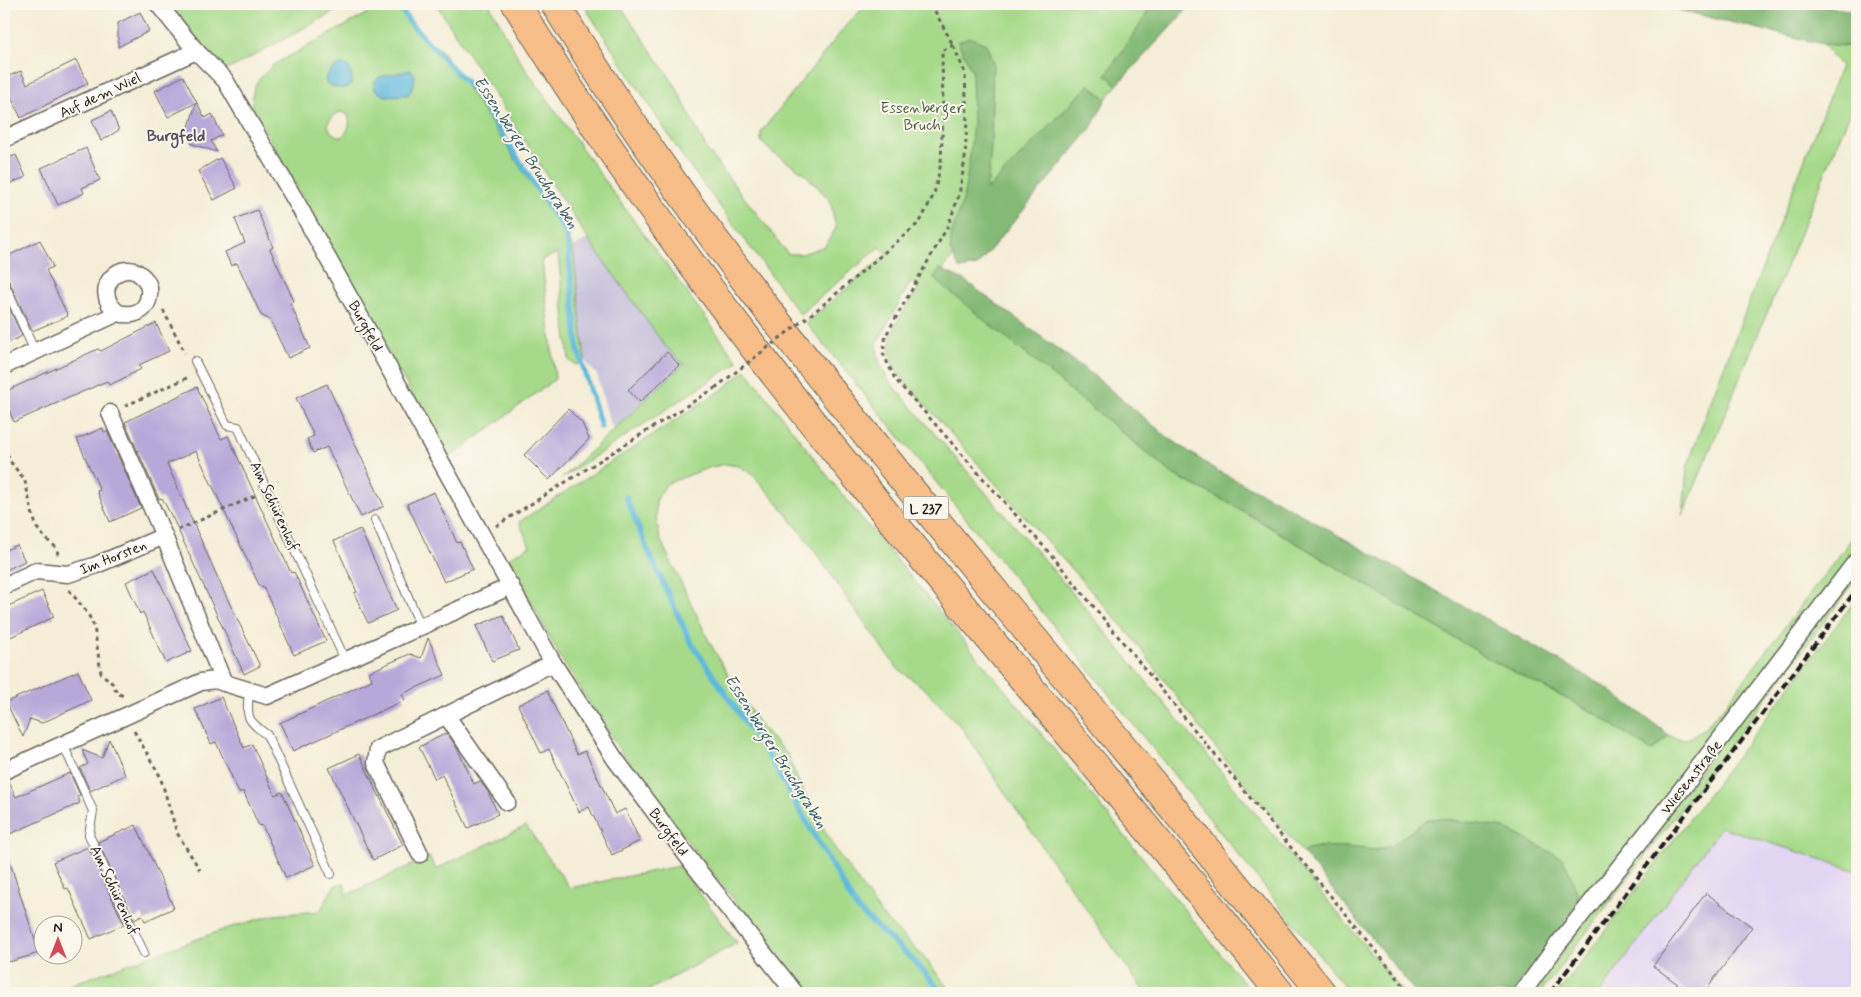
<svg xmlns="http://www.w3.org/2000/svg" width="1861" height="997" viewBox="0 0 1861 997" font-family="Mynerve,sans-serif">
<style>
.built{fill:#e2d4f3}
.industrial{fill:#c5c0da}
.green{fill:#a6da8a;stroke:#617b53;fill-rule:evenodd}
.forest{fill:#84ba76;stroke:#506b49}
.water{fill:#5db8db;stroke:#3c6a7c}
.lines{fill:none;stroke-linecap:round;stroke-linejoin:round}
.stream{stroke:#5db8db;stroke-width:5.5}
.building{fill:#b7a8d9}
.lane-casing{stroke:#68655d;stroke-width:10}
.street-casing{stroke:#68655d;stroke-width:19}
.highway-casing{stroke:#68655d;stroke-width:30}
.path{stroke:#68655d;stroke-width:3;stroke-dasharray:4 4;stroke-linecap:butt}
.lane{stroke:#fff;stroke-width:8}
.street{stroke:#fff;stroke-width:16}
.highway{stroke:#f7bd88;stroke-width:28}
.rail{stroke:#1c1c1c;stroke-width:4;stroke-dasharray:8 4;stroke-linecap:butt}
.path-bridge{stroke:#68655d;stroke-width:3;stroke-dasharray:4 4;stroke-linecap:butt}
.labels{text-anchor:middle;stroke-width:4;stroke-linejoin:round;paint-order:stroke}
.shield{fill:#fbf7ec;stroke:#5f5e5a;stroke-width:1}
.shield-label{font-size:14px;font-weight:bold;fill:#1c1c1c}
.street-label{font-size:15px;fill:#1c1c1c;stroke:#fbf7ec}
.park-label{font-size:15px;fill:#4c5e42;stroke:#fbf7ec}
.neighbourhood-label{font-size:16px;font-weight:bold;fill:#524d5e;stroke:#fbf7ec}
.water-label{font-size:16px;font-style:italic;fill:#365a68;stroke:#fbf7ec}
</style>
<rect width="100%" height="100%" fill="#fbf7ec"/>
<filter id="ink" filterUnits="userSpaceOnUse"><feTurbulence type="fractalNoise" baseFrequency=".02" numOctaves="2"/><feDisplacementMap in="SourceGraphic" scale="10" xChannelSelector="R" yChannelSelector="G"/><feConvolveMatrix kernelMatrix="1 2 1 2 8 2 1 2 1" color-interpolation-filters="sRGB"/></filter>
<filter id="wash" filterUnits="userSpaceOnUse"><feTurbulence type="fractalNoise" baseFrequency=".0096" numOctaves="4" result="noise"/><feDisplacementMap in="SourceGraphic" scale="20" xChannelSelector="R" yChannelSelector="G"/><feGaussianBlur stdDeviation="1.12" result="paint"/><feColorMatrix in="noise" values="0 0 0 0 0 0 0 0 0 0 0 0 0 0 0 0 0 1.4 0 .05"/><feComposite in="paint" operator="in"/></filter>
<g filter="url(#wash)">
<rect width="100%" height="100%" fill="#f4edd7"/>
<path class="built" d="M1721 826 1857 871V993H1600Z"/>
<path class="industrial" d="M588 239 665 346 684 364 615 428 610 424 597 375 585 361 573 247Z"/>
<g class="green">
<path d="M167 4H174L177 7 183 4H348L235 66 225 70Z"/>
<path d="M385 4H399L418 32 442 51 481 108 573 247 585 361 576 365 569 360 558 253 542 260 555 379 448 459 252 106C252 83 258 80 273 65ZM341 112 348 115C351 124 349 130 342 137 333 135 329 132 328 123L334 115Z"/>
<path d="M436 4H489L520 61 612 191 738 362 562 478 684 364 665 346 588 239Z"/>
<path d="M583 4H619L675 85 707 150 788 254H802L825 246 836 228 830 200 803 172 772 152 761 142V132L849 22 868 4H1160L1106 75 1117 85 1106 99 1092 87 935 279 1174 475 1233 505 1493 661 1596 714 1652 751 1669 735C1691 750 1709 722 1723 708L1857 532V550L1759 680 1579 908 1562 858 1504 828 1440 818 1426 820 1393 845 1376 850C1360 849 1313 841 1303 853L1214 746 1131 636 899 375C877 341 900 319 918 289L911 281 877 343C877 358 881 368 889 381L1083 605 1404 993H1350L1075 652 806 323 887 254 880 247 800 314 683 157Z"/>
<path d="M1823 44 1857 47V96L1683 515 1687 468 1709 405 1841 66Z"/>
<path d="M746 370 840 492 1069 767 1252 993H1145L1015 808 962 728 924 688 898 669 857 613 809 543 778 503 753 475 739 466 725 464 708 468 666 484 656 501V517L660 539 710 643 735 687 762 728 787 754 800 785 837 852 884 918 925 958 952 993H808L699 856 621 752 559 655 508 558 530 546 519 522 720 391Z"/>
<path d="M1857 563V579L1540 993H1532Z"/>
<path d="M1857 598V871L1721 827 1600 993H1558Z"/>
<path d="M526 826 570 888 679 866 737 943 643 993H47L231 927 274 915 320 911 334 886 344 883 347 895 429 857 436 869Z"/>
</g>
<g class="forest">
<path d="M1151 4H1192L1117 85 1106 75 1145 17Z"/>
<path d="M1653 4H1811L1848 10 1857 4V47L1823 44Z"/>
<path d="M969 37 986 44 993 62 991 148 987 190 1089 85 1106 99 1091 128 977 266 960 269 950 250 952 232 963 200 969 164 973 123 972 71 958 42Z"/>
<path d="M940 269 964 280 1093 375 1166 436 1216 470 1283 504 1604 686 1669 735 1652 751 1596 714 1493 661 1233 505 1174 475 933 278Z"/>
<path d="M1440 818 1504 828 1562 858 1568 868 1578 895 1579 908 1515 993H1416L1303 853C1313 841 1360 849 1376 850L1393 845 1426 820Z"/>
</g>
<g class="water">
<path d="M343 64 349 67C358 90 344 92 327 84L325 79C329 71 334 67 343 64Z"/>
<path d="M411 70 415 75C414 83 413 89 408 95L385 96 374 89 375 81 379 77Z"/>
</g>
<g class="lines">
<g class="stream">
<path d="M398 4 411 24 475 92 567 235 578 350 601 427"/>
<path d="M626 497 648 551 690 641 772 762 857 909 913 960 943 993"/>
</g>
</g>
<g id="blocks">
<g class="building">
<path d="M140 12 149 31 118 47V23Z"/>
<path d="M76 60 88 83 21 118 4 82V78L21 71 27 84Z"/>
<path d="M183 76 205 118 212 114 222 135 211 141 217 152 192 144 187 134 196 103 168 117 155 91Z"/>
<path d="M111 111 119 130 101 141 92 120Z"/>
<path d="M86 148 100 180 82 188 84 193 58 205 41 168Z"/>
<path d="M16 155 26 177 4 186V160Z"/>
<path d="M220 158 237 188 214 200 198 171Z"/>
<path d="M257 210 273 247 270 249 294 301 290 303 310 348 288 358 270 320 261 315 237 263 231 266 225 252 245 243 235 219Z"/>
<path d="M40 240 53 267 46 270 68 316 32 331 9 281 4 277V258Z"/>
<path d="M4 296 22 336 4 345Z"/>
<path d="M156 323 169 351 139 365 141 369 122 379 109 385 107 381 14 422 4 399V392L98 349 101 351Z"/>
<path d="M667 352 679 365 640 402 628 390Z"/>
<path d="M327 384 384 506 361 517 327 447 313 453 307 439 314 436 296 398Z"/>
<path d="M197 387 221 439 228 436 291 573 294 572 326 641 294 655 263 586 260 587 196 451 167 464 225 594 260 666 244 674 175 523 162 498 159 499 125 422Z"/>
<path d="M568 409 582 423 589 439 549 480 524 455Z"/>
<path d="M103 428 104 432 107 431 141 508 110 522 97 491 100 490 77 439Z"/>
<path d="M434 492 457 543 460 542 473 569 444 582 407 504Z"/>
<path d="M360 529 397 610 368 623 354 593 357 592 334 541Z"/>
<path d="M17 545 25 561 4 571V551Z"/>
<path d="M154 569 192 651 166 663 143 612 140 614 126 582Z"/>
<path d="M42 591 54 617 4 640V608Z"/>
<path d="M503 615 519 650 492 661 476 626Z"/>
<path d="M428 638 445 675 402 694 405 700 293 751 280 723 372 680 369 672 410 654 421 658Z"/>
<path d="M78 671 91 700 42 723 30 719 23 737 6 702Z"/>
<path d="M547 691 577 754 585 751 615 814 625 809 640 841 612 855 589 807 579 812 549 749 541 753 518 705Z"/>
<path d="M221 697 244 748 252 744 275 795 282 792 315 865 286 878 262 825 259 826 243 791 239 793 216 742 211 744 195 709Z"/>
<path d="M447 733 457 748 474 784 480 781 488 792 498 814 468 828 442 775 435 779 419 747Z"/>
<path d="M109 739 125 775 90 791 80 768 88 764 82 750 102 758Z"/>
<path d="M359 754 403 845 373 860 329 768Z"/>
<path d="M70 773 80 795 77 797 80 803 10 834 4 821V781L8 780 16 797Z"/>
<path d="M136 825 174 908 145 921 142 915 134 919 98 842Z"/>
<path d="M88 847 124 924 91 939 68 888 65 889 53 862Z"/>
<path d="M7 853 39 953 9 962 4 943V854Z"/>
<path d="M1706 893 1752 927 1704 993H1690L1653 966Z"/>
</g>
</g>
</g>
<g filter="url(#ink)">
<use href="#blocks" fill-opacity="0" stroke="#68655d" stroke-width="1"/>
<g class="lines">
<defs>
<g id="lane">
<path d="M4 283 35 352"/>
<path d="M195 361 227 425 238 427 346 662"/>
<path d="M375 520 421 627"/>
<path d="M249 691C247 717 245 719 267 735L331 874"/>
<path d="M63 744 93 811 89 835 144 953"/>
</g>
<g id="street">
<path d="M158 4 196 51 225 80 297 203 553 663 615 759 697 869 795 993"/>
<path d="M4 139 196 51"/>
<path d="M4 366 118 313C133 317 147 312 149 295 150 288 148 282 143 277 123 255 88 289 118 313"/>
<path d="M110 413 164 536 224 683"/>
<path d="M4 586 36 571 68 574 94 566 164 536"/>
<path d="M446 715 507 802"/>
<path d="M4 771 201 682 215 680 267 696 511 586"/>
<path d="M420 854 376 763 378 749 553 663"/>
<path d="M1522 993 1558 944 1689 780 1857 560"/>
</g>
<g id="highway">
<path d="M516 4C619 171 737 331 861 483 1000 654 1144 820 1280 993"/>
<path d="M555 4C684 215 842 407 1000 598 1109 729 1216 860 1322 993"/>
</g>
</defs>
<use href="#lane" class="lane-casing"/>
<use href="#street" class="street-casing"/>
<use href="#highway" class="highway-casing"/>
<g class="path">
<path d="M931 4 953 45 965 73 967 120 965 159 959 195 948 226 886 335 883 353 895 379 1053 557 1410 993"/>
<path d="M823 305 920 222 934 194 941 163 943 111 942 51 953 45"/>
<path d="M163 310 185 353"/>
<path d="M125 406 189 377"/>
<path d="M4 447 10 461 25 481 33 516 37 528 45 538 58 549 57 557"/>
<path d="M4 463 10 461"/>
<path d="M496 526 715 388"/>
<path d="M178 530 257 495"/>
<path d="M69 590 88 614 94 626 101 673 113 684 117 693 126 697"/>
<path d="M134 731 160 776 177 833 200 870"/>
</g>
<use href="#lane" class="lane"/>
<use href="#street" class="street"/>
<use href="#highway" class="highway"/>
<path class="rail" d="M1550 993 1857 589"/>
<path class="path-bridge" d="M715 388 823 305"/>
</g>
</g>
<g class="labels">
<rect class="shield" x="903.5" y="496.5" width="45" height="23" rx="4"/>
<g class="shield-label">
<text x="926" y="513">L 237</text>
</g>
<g class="street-label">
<text transform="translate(100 95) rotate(-25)" y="5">Auf dem Wiel</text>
<text transform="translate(366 326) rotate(61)" y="5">Burgfeld</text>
<text transform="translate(275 506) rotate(65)" y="5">Am Schürenhof</text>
<text transform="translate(113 557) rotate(-22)" y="5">Im Horsten</text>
<text transform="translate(1691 777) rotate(-52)" y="5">Wiesenstraße</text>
<text transform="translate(669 832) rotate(53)" y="5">Burgfeld</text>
<text transform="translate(115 890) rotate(65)" y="5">Am Schürenhof</text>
</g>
<g class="park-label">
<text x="922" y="113">Essenberger<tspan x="922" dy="17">Bruch</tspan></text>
</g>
<g class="neighbourhood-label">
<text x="176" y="141">Burgfeld</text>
</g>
<g class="water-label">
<text transform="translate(527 152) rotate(57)" y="6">Essenberger Bruchgraben</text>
<text transform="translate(777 751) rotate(58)" y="6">Essenberger Bruchgraben</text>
</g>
</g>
<rect width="1861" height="997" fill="none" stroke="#fbf7ec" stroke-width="20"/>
<g transform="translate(58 940)"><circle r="24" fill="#fbf7ec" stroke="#a29f99"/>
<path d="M0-4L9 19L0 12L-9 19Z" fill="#d1495b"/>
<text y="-8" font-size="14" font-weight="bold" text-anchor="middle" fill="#1c1c1c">N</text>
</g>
</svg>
